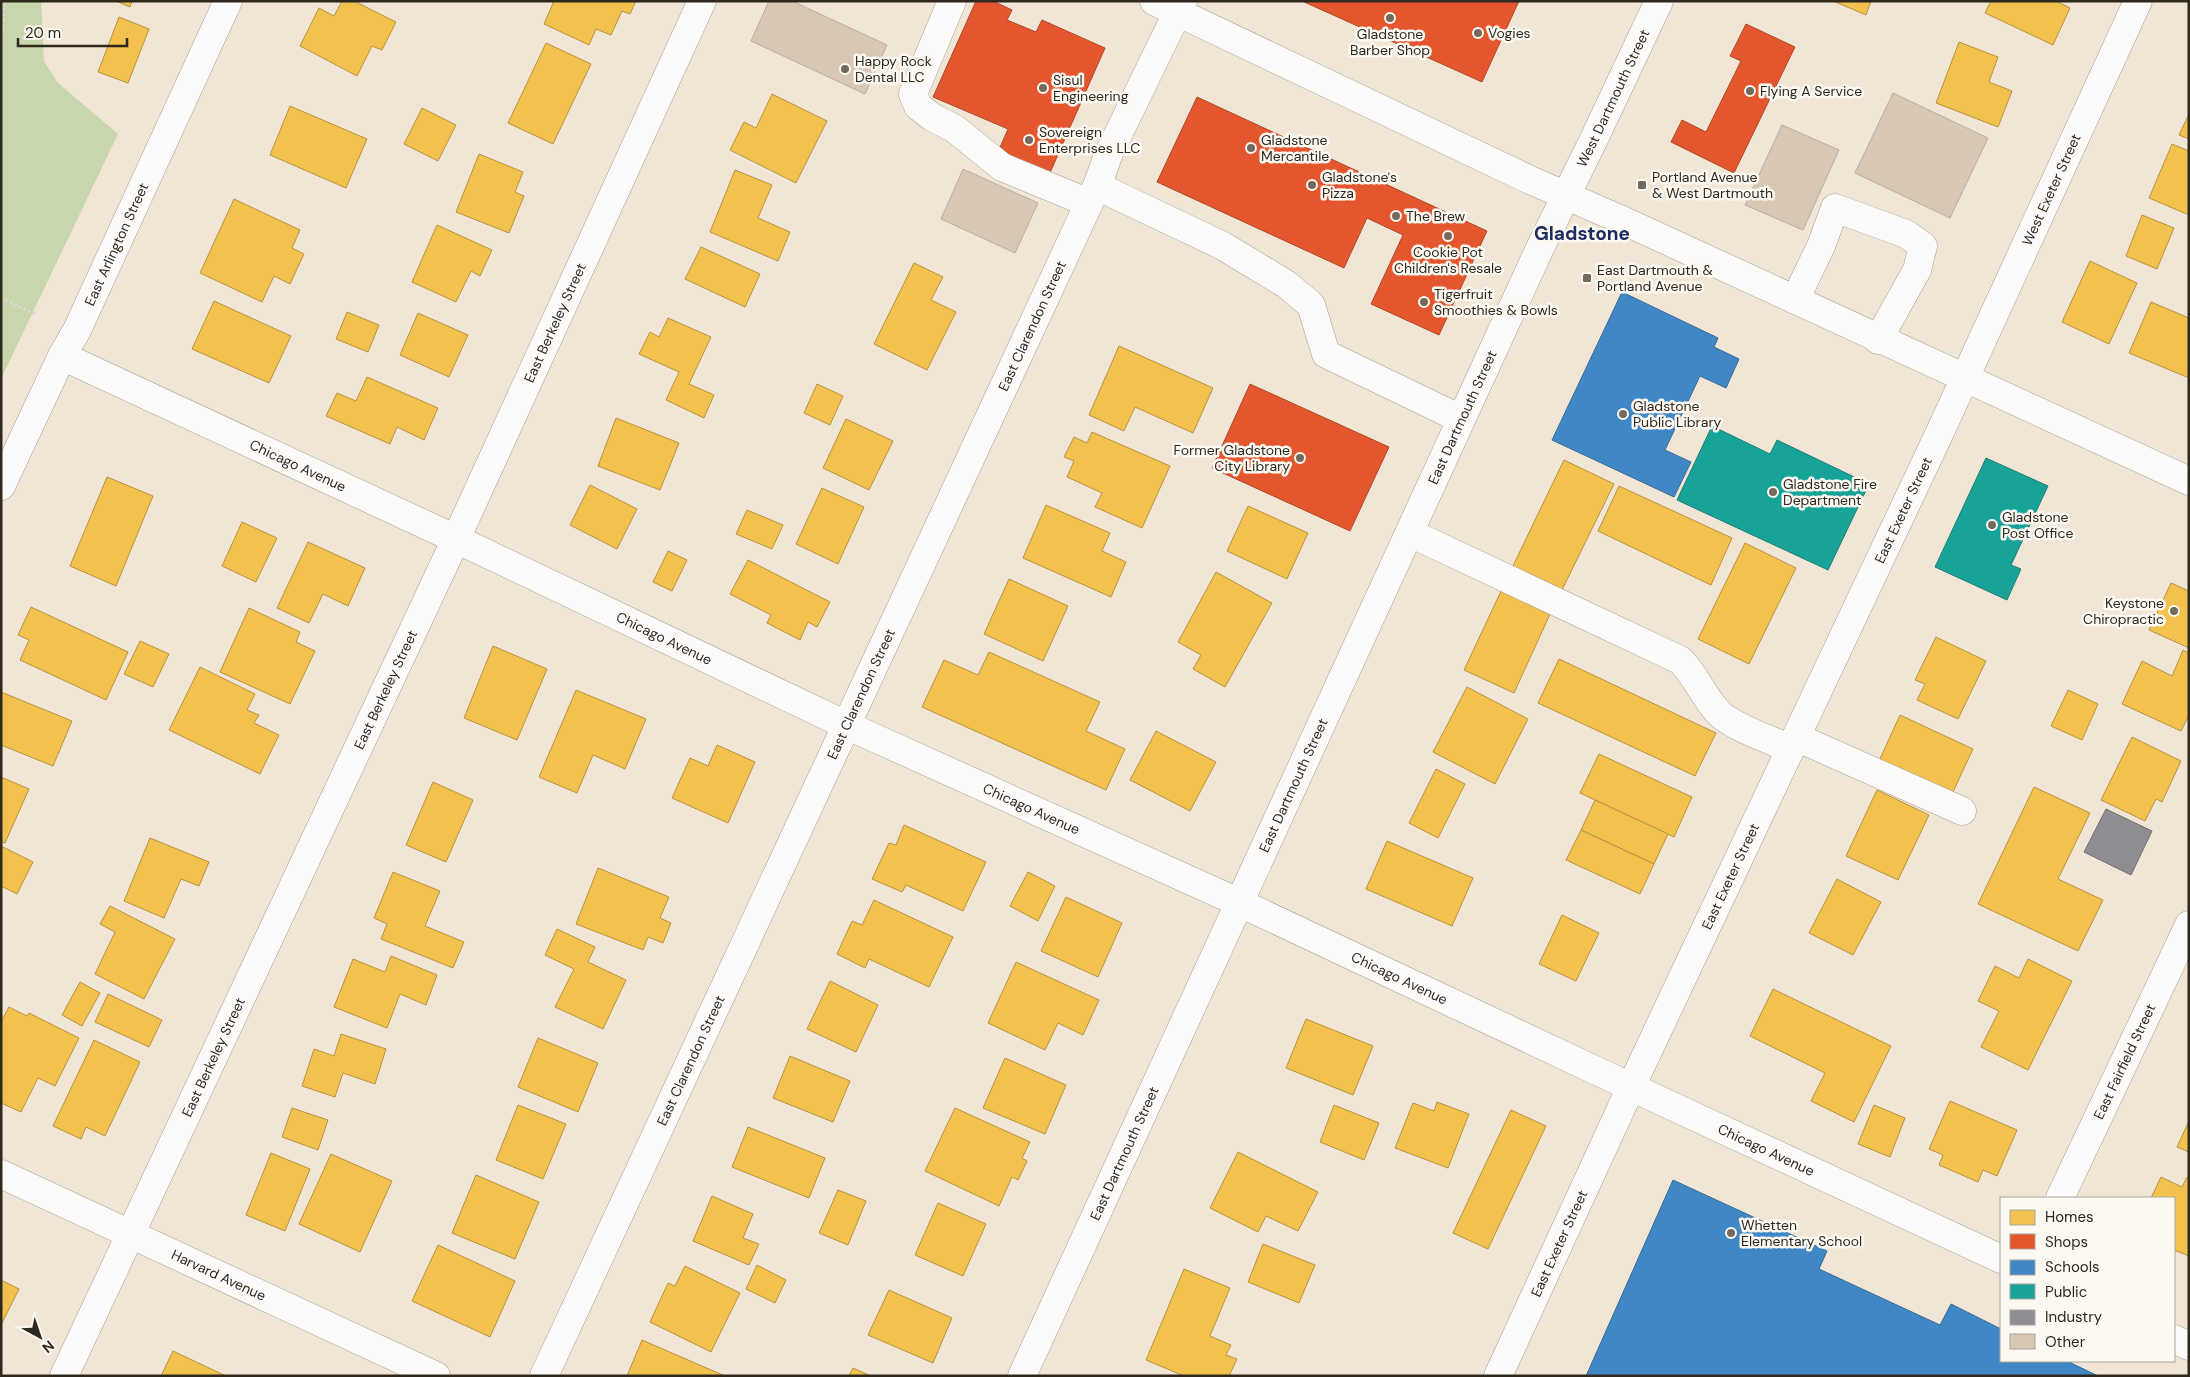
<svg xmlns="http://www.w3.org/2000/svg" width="2190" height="1377" viewBox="0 0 2190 1377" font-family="'DM Sans',sans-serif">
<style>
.green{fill:#c8d6ae}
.homes{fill:#f2c14e;stroke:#b8933f}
.shops{fill:#e4572e;stroke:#ae4929}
.schools{fill:#3f88c5;stroke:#3a6b93}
.public{fill:#17a398;stroke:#1e7e73}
.industry{fill:#8d8d92;stroke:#716f6f}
.building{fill:#d8c7b2;stroke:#b7ada1}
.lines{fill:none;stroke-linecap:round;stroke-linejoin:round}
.minor-casing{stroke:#a69e91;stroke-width:29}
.major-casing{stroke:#a69e91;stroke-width:29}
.path{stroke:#dbd8d2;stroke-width:3;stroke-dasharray:2.5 2.5;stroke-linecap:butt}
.minor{stroke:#fdfbf9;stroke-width:28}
.major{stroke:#fdfbf9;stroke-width:28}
.poi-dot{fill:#736a5d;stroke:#fcf8f2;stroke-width:2}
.labels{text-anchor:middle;stroke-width:5;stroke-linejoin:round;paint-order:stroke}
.poi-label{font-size:14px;fill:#2f281d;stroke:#fcf8f2;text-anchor:start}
.street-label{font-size:14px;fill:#2f281d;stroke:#fcf8f2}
.district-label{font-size:19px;font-weight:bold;fill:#1b2c63;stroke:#fcf8f2}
</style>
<rect width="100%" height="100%" fill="#f1e6d5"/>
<path class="green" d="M1 1H41L44 61 57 82 118 134 1 379Z"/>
<g class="homes">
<path d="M116 1H132L130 7Z"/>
<path d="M342 1H354L396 22 382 50 372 46 357 76 300 46 319 8 334 16Z"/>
<path d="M554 1H636L630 14 622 11 611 35 596 29 589 45 544 24Z"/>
<path d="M1833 1H1871L1866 15Z"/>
<path d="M1991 1H2056L2070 8 2053 45 1985 13Z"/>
<path d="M119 17 149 29 128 83 98 72Z"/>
<path d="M1959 42 1998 57 1989 82 2012 91 1998 127 1936 103Z"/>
<path d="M546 43 591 64 553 144 508 123Z"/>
<path d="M772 94 827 121 796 183 730 150 744 122 756 128Z"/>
<path d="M290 106 367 139 346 188 270 155Z"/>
<path d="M422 108 456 125 438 161 404 144Z"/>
<path d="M2189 114V139L2179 135Z"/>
<path d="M2172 144 2189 151V215L2149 198Z"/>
<path d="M479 154 523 172 515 192 524 196 509 233 456 212Z"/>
<path d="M735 170 772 185 758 218 790 232 778 261 710 232Z"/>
<path d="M234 199 300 230 292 248 304 254 290 284 274 276 262 302 200 273Z"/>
<path d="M2142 215 2174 228 2157 269 2126 256Z"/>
<path d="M437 225 492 250 480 276 471 271 456 302 412 282Z"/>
<path d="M701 247 760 274 745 307 685 279Z"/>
<path d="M2090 261 2137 283 2109 344 2062 322Z"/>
<path d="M914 263 943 277 931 300 956 312 927 370 874 344Z"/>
<path d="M214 301 291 336 269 383 192 349Z"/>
<path d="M2151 302 2189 318V378L2129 353Z"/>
<path d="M347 312 379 325 368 352 336 339Z"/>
<path d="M418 313 468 335 449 377 400 355Z"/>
<path d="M668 318 711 337 689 384 714 395 704 418 666 400 679 372 639 354 650 332 659 337Z"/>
<path d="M1119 346 1213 388 1193 433 1135 407 1124 431 1089 415Z"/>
<path d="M367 377 438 408 424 440 397 427 390 444 326 416 337 393 356 401Z"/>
<path d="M817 384 843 396 830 425 804 413Z"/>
<path d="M616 418 679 443 660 490 598 466Z"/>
<path d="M846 419 893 441 869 490 823 468Z"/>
<path d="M1092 432 1170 466 1142 528 1095 507 1102 493 1067 477 1074 461 1064 457 1074 437 1087 443Z"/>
<path d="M1564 460 1614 484 1560 594 1511 570Z"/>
<path d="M107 477 153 496 116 586 70 566Z"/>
<path d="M590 485 637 509 617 549 570 525Z"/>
<path d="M1619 486 1732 538 1711 585 1598 531Z"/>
<path d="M822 488 864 507 838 564 796 544Z"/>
<path d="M1046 505 1110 533 1102 551 1126 562 1111 597 1023 558Z"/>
<path d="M1248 506 1308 533 1287 579 1227 551Z"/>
<path d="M747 510 783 525 772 549 736 534Z"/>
<path d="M242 522 277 538 256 582 222 566Z"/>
<path d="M308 542 365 568 348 606 323 594 309 623 277 608Z"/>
<path d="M1745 543 1796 568 1749 664 1698 639Z"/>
<path d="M668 551 687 560 672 591 653 582Z"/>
<path d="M748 560 830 602 817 627 808 622 800 640 767 623 771 615 730 594Z"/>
<path d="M1216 572 1272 603 1225 687 1193 669 1201 655 1178 642Z"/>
<path d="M1009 579 1068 606 1043 661 984 634Z"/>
<path d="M2171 583 2189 591V648L2149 630Z"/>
<path d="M1502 589 1551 612 1514 693 1464 670Z"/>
<path d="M31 607 128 652 106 700 20 660 29 640 18 635Z"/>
<path d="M249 608 300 632 296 642 315 651 290 704 220 672Z"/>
<path d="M1936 637 1986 661 1958 719 1917 700 1925 684 1915 680Z"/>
<path d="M140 641 169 654 153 687 124 674Z"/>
<path d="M493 646 547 669 517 740 464 718Z"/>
<path d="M2183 650 2189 653V715L2181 731 2122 704 2142 661 2172 676Z"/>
<path d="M989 652 1100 702 1086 731 1125 749 1106 790 922 707 944 660 978 675Z"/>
<path d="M1559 659 1716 733 1695 776 1538 703Z"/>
<path d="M200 667 255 694 247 710 259 715 254 723 279 735 260 774 169 730Z"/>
<path d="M1467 687 1528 719 1495 784 1433 752Z"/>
<path d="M576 690 646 719 625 769 593 755 577 793 539 777Z"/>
<path d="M2068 690 2098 704 2082 740 2051 726Z"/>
<path d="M1 692 72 721 53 766 1 745Z"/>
<path d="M1900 715 1973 749 1952 794 1879 761Z"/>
<path d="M1156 731 1216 762 1190 811 1130 780Z"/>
<path d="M2132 737 2181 761 2162 802 2156 799 2145 821 2101 800Z"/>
<path d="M717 745 755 762 728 823 672 798 690 758 708 766Z"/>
<path d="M1599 754 1692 797 1674 837 1580 793Z"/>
<path d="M1436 769 1465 784 1438 838 1409 823Z"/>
<path d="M1 777 29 789 5 843 1 842Z"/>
<path d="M433 782 473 800 446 862 406 845Z"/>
<path d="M2034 787 2090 813 2058 879 2103 900 2078 951 1978 904Z"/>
<path d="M1877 790 1929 815 1898 880 1846 856Z"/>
<path d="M1595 800 1668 834 1654 864 1581 830Z"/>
<path d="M904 825 986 862 963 911 906 885 902 892 872 879 889 843 896 845Z"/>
<path d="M1581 830 1654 864 1640 894 1566 860Z"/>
<path d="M150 838 209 862 199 886 181 879 164 918 124 901Z"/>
<path d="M1387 841 1473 878 1452 926 1366 889Z"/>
<path d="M1 846 33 862 17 894 1 886Z"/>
<path d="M598 868 669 897 660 918 671 923 663 943 648 937 643 950 576 924Z"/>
<path d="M393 872 440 891 425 926 464 942 453 968 381 939 387 924 374 918Z"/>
<path d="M1028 872 1055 886 1038 921 1010 906Z"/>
<path d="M1837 879 1881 902 1853 955 1809 933Z"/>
<path d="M1066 897 1122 923 1098 977 1041 951Z"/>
<path d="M874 900 953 937 929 987 869 959 865 968 837 954 852 921 862 925Z"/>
<path d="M110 906 175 939 144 999 95 974 115 932 100 924Z"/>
<path d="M1562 915 1599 933 1576 981 1539 964Z"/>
<path d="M557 929 595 947 588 962 626 980 603 1029 555 1007 574 969 545 955Z"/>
<path d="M391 956 437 975 426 1005 400 994 387 1028 334 1007 353 959 385 972Z"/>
<path d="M2028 959 2072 981 2028 1070 1981 1047 1999 1011 1978 1001 1995 966 2019 978Z"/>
<path d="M1016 962 1099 1000 1083 1035 1058 1023 1045 1050 988 1023Z"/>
<path d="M830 981 878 1005 856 1052 807 1029Z"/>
<path d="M80 982 100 993 82 1026 62 1015Z"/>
<path d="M1773 989 1891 1046 1854 1122 1811 1101 1825 1073 1750 1036Z"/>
<path d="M108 994 162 1020 149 1047 95 1022Z"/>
<path d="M9 1007 27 1016 29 1013 79 1038 55 1086 38 1078 21 1112 1 1103V1022Z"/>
<path d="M1306 1019 1373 1046 1353 1095 1286 1068Z"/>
<path d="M341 1034 386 1049 375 1084 343 1073 335 1097 302 1086 314 1049 334 1056Z"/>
<path d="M538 1038 598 1063 578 1112 518 1087Z"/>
<path d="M94 1040 140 1062 105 1136 86 1127 81 1139 53 1126Z"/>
<path d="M790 1056 850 1081 833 1122 773 1098Z"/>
<path d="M1005 1058 1066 1085 1045 1134 983 1108Z"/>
<path d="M1950 1101 2017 1130 1997 1176 1983 1170 1978 1182 1939 1165 1943 1155 1929 1149Z"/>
<path d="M1437 1102 1469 1114 1448 1168 1395 1148 1413 1103 1434 1111Z"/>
<path d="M518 1105 566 1124 543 1179 496 1160Z"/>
<path d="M1334 1105 1379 1123 1364 1160 1320 1142Z"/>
<path d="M1874 1105 1905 1118 1890 1157 1858 1144Z"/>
<path d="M292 1108 328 1120 318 1150 282 1137Z"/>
<path d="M955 1108 1030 1142 1022 1158 1027 1161 1018 1180 1012 1177 999 1206 925 1171Z"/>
<path d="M1511 1110 1546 1126 1488 1249 1453 1233Z"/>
<path d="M2189 1121V1152L2177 1147Z"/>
<path d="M748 1127 825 1158 809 1198 732 1167Z"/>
<path d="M1238 1152 1318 1192 1298 1231 1266 1216 1258 1232 1210 1208Z"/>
<path d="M271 1153 310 1169 285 1231 246 1215Z"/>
<path d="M331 1154 392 1181 360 1252 299 1224Z"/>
<path d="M476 1175 539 1202 515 1259 452 1233Z"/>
<path d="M2161 1177 2182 1187 2187 1177 2189 1178V1256L2174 1250V1198H2151Z"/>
<path d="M838 1190 866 1201 848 1245 819 1233Z"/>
<path d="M712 1196 753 1214 743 1238 759 1244 749 1265 693 1241Z"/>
<path d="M938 1203 986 1224 963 1276 915 1255Z"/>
<path d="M1263 1244 1315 1265 1299 1303 1248 1282Z"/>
<path d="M438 1245 515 1281 490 1337 412 1301Z"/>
<path d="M757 1265 786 1280 775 1303 746 1289Z"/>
<path d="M685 1266 740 1293 711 1352 650 1322 668 1283 675 1286Z"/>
<path d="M1184 1269 1230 1288 1210 1336 1231 1345 1226 1355 1237 1359 1229 1376H1184L1146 1360Z"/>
<path d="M1 1280 19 1289 1 1325Z"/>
<path d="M889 1290 952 1318 933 1363 868 1335Z"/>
<path d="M642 1340 725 1376H627Z"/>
<path d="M173 1351 226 1376H161Z"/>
<path d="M853 1368 871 1376H849Z"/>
</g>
<g class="shops">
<path d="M976 1H993L1012 10 1007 20 1036 32 1042 20 1105 48 1049 175 998 152 1008 129 933 97Z"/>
<path d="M1302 1H1519L1482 82Z"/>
<path d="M1746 24 1795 47 1734 173 1671 142 1682 120 1706 132 1741 61 1730 56Z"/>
<path d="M1197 97 1487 231 1439 335 1371 304 1403 235 1367 218 1344 268 1157 182Z"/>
<path d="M1250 384 1389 447 1350 531 1212 468Z"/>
</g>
<g class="schools">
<path d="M1622 292 1718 338 1714 347 1739 359 1726 388 1700 376 1665 450 1691 462 1674 497 1552 440Z"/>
<path d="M1673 1180 1827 1251 1819 1269 1940 1325 1951 1304 2001 1329V1361H2067L2098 1376H1586Z"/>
</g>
<g class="public">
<path d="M1712 426 1770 454 1777 440 1869 484 1828 570 1677 500Z"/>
<path d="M1986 458 2048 486 2011 565 2021 569 2007 600 1935 567Z"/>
</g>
<path class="industry" d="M2106 809 2152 831 2131 875 2084 852Z"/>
<g class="building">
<path d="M769 1H792L887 45 865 94 751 41Z"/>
<path d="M1893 93 1988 138 1950 218 1855 173Z"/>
<path d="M1782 125 1839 150 1803 230 1745 205Z"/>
<path d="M963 169 1038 203 1015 253 941 219Z"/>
</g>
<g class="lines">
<defs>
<g id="minor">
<path d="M952 1 913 94 918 106 932 117 955 129 1002 167 1089 203"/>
<path d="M1154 1 1530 180 1622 220 2189 481"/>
<path d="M1097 186 1223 246 1286 284 1311 305 1326 354 1461 419"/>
<path d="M1795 300 1821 246 1835 208 1906 234 1923 246 1917 270 1878 340"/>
<path id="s1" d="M62 356 456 539 846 725 1240 903 1599 1072 2001 1259"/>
<path d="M1410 533 1680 660C1696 675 1703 697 1719 713 1732 727 1772 740 1791 749"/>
<path d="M1796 737 1962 811"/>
<path id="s2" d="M1 1174 436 1376"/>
<path id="s3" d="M2060 1198 2189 925"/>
<path d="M2174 1339 2189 1346"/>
<path id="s4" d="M64 1376 456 539 702 1"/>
<path id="s5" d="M544 1376 1097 186 1109 153 1183 1"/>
<path id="s6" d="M1022 1376 1540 248 1594 139 1659 1"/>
<path id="s7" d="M1498 1376 1631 1087 1940 432 2138 1"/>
</g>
<g id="major">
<path id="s8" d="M1 486 62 356 77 330 228 1"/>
</g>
</defs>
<use href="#minor" class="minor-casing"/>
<use href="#major" class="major-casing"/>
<g class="path">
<path d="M1 51 5 1"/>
<path d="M1 298 35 314"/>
</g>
<use href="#minor" class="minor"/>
<use href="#major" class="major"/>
</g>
<g class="poi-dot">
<circle cx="1390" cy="18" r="5"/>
<circle cx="1478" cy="33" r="5"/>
<circle cx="845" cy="69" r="5"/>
<circle cx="1043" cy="88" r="5"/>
<circle cx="1750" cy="91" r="5"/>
<circle cx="1029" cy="140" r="5"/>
<circle cx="1251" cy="148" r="5"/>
<circle cx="1312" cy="185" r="5"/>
<rect x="1637" y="180" width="10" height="10" rx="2.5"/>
<circle cx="1396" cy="216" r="5"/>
<circle cx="1448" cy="236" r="5"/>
<rect x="1582" y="273" width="10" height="10" rx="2.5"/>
<circle cx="1424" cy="302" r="5"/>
<circle cx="1623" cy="414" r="5"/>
<circle cx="1300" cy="458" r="5"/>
<circle cx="1773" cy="492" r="5"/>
<circle cx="1992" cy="525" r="5"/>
<circle cx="2174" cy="611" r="5"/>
<circle cx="1731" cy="1233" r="5"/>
</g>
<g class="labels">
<g class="poi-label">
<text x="1488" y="38">Vogies</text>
<text x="1390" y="39" text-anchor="middle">Gladstone<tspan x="1390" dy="16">Barber Shop</tspan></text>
<text x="855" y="66">Happy Rock<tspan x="855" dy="16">Dental LLC</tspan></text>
<text x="1053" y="85">Sisul<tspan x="1053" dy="16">Engineering</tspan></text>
<text x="1760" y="96">Flying A Service</text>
<text x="1039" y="137">Sovereign<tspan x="1039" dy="16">Enterprises LLC</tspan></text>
<text x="1261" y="145">Gladstone<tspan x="1261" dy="16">Mercantile</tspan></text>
<text x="1322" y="182">Gladstone's<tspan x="1322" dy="16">Pizza</tspan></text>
<text x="1652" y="182">Portland Avenue<tspan x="1652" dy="16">&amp; West Dartmouth</tspan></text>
<text x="1406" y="221">The Brew</text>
<text x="1448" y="257" text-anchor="middle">Cookie Pot<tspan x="1448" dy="16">Children's Resale</tspan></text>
<text x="1597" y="275">East Dartmouth &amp;<tspan x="1597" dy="16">Portland Avenue</tspan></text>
<text x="1434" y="299">Tigerfruit<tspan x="1434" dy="16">Smoothies &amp; Bowls</tspan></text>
<text x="1633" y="411">Gladstone<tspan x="1633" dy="16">Public Library</tspan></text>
<text x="1290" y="455" text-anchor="end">Former Gladstone<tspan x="1290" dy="16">City Library</tspan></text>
<text x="1783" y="489">Gladstone Fire<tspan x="1783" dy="16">Department</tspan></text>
<text x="2002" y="522">Gladstone<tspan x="2002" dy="16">Post Office</tspan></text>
<text x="2164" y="608" text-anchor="end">Keystone<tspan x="2164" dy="16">Chiropractic</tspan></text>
<text x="1741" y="1230">Whetten<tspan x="1741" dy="16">Elementary School</tspan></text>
</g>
<g class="street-label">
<text dy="5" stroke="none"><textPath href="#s6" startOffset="1408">West Dartmouth Street</textPath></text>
<text dy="5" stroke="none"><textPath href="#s7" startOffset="1309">West Exeter Street</textPath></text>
<text dy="5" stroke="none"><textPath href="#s8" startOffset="268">East Arlington Street</textPath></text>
<text dy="5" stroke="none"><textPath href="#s4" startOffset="1162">East Berkeley Street</textPath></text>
<text dy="5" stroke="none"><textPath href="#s5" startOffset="1158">East Clarendon Street</textPath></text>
<text dy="5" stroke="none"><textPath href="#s6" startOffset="1055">East Dartmouth Street</textPath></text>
<text dy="5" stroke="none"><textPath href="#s1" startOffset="260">Chicago Avenue</textPath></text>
<text dy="5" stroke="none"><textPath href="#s7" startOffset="956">East Exeter Street</textPath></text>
<text dy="5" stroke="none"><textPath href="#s1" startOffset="665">Chicago Avenue</textPath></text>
<text dy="5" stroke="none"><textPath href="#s4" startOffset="758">East Berkeley Street</textPath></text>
<text dy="5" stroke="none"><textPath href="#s5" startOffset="752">East Clarendon Street</textPath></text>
<text dy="5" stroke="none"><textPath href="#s6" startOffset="650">East Dartmouth Street</textPath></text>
<text dy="5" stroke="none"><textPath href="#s1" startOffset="1070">Chicago Avenue</textPath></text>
<text dy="5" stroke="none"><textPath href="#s7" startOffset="551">East Exeter Street</textPath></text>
<text dy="5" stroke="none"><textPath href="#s1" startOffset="1475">Chicago Avenue</textPath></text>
<text dy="5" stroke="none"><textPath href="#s4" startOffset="352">East Berkeley Street</textPath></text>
<text dy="5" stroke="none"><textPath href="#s5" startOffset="348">East Clarendon Street</textPath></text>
<text dy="5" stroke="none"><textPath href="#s3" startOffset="151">East Fairfield Street</textPath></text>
<text dy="5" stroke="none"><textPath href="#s1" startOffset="1880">Chicago Avenue</textPath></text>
<text dy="5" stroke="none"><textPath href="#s6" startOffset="245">East Dartmouth Street</textPath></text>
<text dy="5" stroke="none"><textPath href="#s7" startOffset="146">East Exeter Street</textPath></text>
<text dy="5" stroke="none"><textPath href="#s2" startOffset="240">Harvard Avenue</textPath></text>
</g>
<g class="district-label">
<text x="1582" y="240">Gladstone</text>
</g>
</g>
<rect width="2190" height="1377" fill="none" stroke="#2f281d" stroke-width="5"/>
<rect x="2000" y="1197" width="175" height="165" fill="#fcf8f2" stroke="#aaa59d"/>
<rect x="2010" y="1210" width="25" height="15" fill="#f2c14e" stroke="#aaa59d"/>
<text x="2045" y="1222" font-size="15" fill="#2f281d">Homes</text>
<rect x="2010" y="1234" width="25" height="15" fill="#e4572e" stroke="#aaa59d"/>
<text x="2045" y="1247" font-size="15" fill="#2f281d">Shops</text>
<rect x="2010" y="1260" width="25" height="15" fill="#3f88c5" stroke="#aaa59d"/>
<text x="2045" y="1272" font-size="15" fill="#2f281d">Schools</text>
<rect x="2010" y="1284" width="25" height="15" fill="#17a398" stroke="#aaa59d"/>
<text x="2045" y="1297" font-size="15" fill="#2f281d">Public</text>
<rect x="2010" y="1310" width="25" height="15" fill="#8d8d92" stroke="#aaa59d"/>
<text x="2045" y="1322" font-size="15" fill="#2f281d">Industry</text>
<rect x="2010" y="1334" width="25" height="15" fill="#d8c7b2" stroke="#aaa59d"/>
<text x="2045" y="1347" font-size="15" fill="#2f281d">Other</text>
<g transform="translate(40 1337) rotate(140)" stroke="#fcf8f2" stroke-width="4" paint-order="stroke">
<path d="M0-4L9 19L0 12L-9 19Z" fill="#2f281d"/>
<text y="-8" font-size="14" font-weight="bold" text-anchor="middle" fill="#2f281d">N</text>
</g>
<path d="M18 38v8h109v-8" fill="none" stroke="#2f281d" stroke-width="2.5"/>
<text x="25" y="38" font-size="15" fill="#2f281d" stroke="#fcf8f2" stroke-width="4" paint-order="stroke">20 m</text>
</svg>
